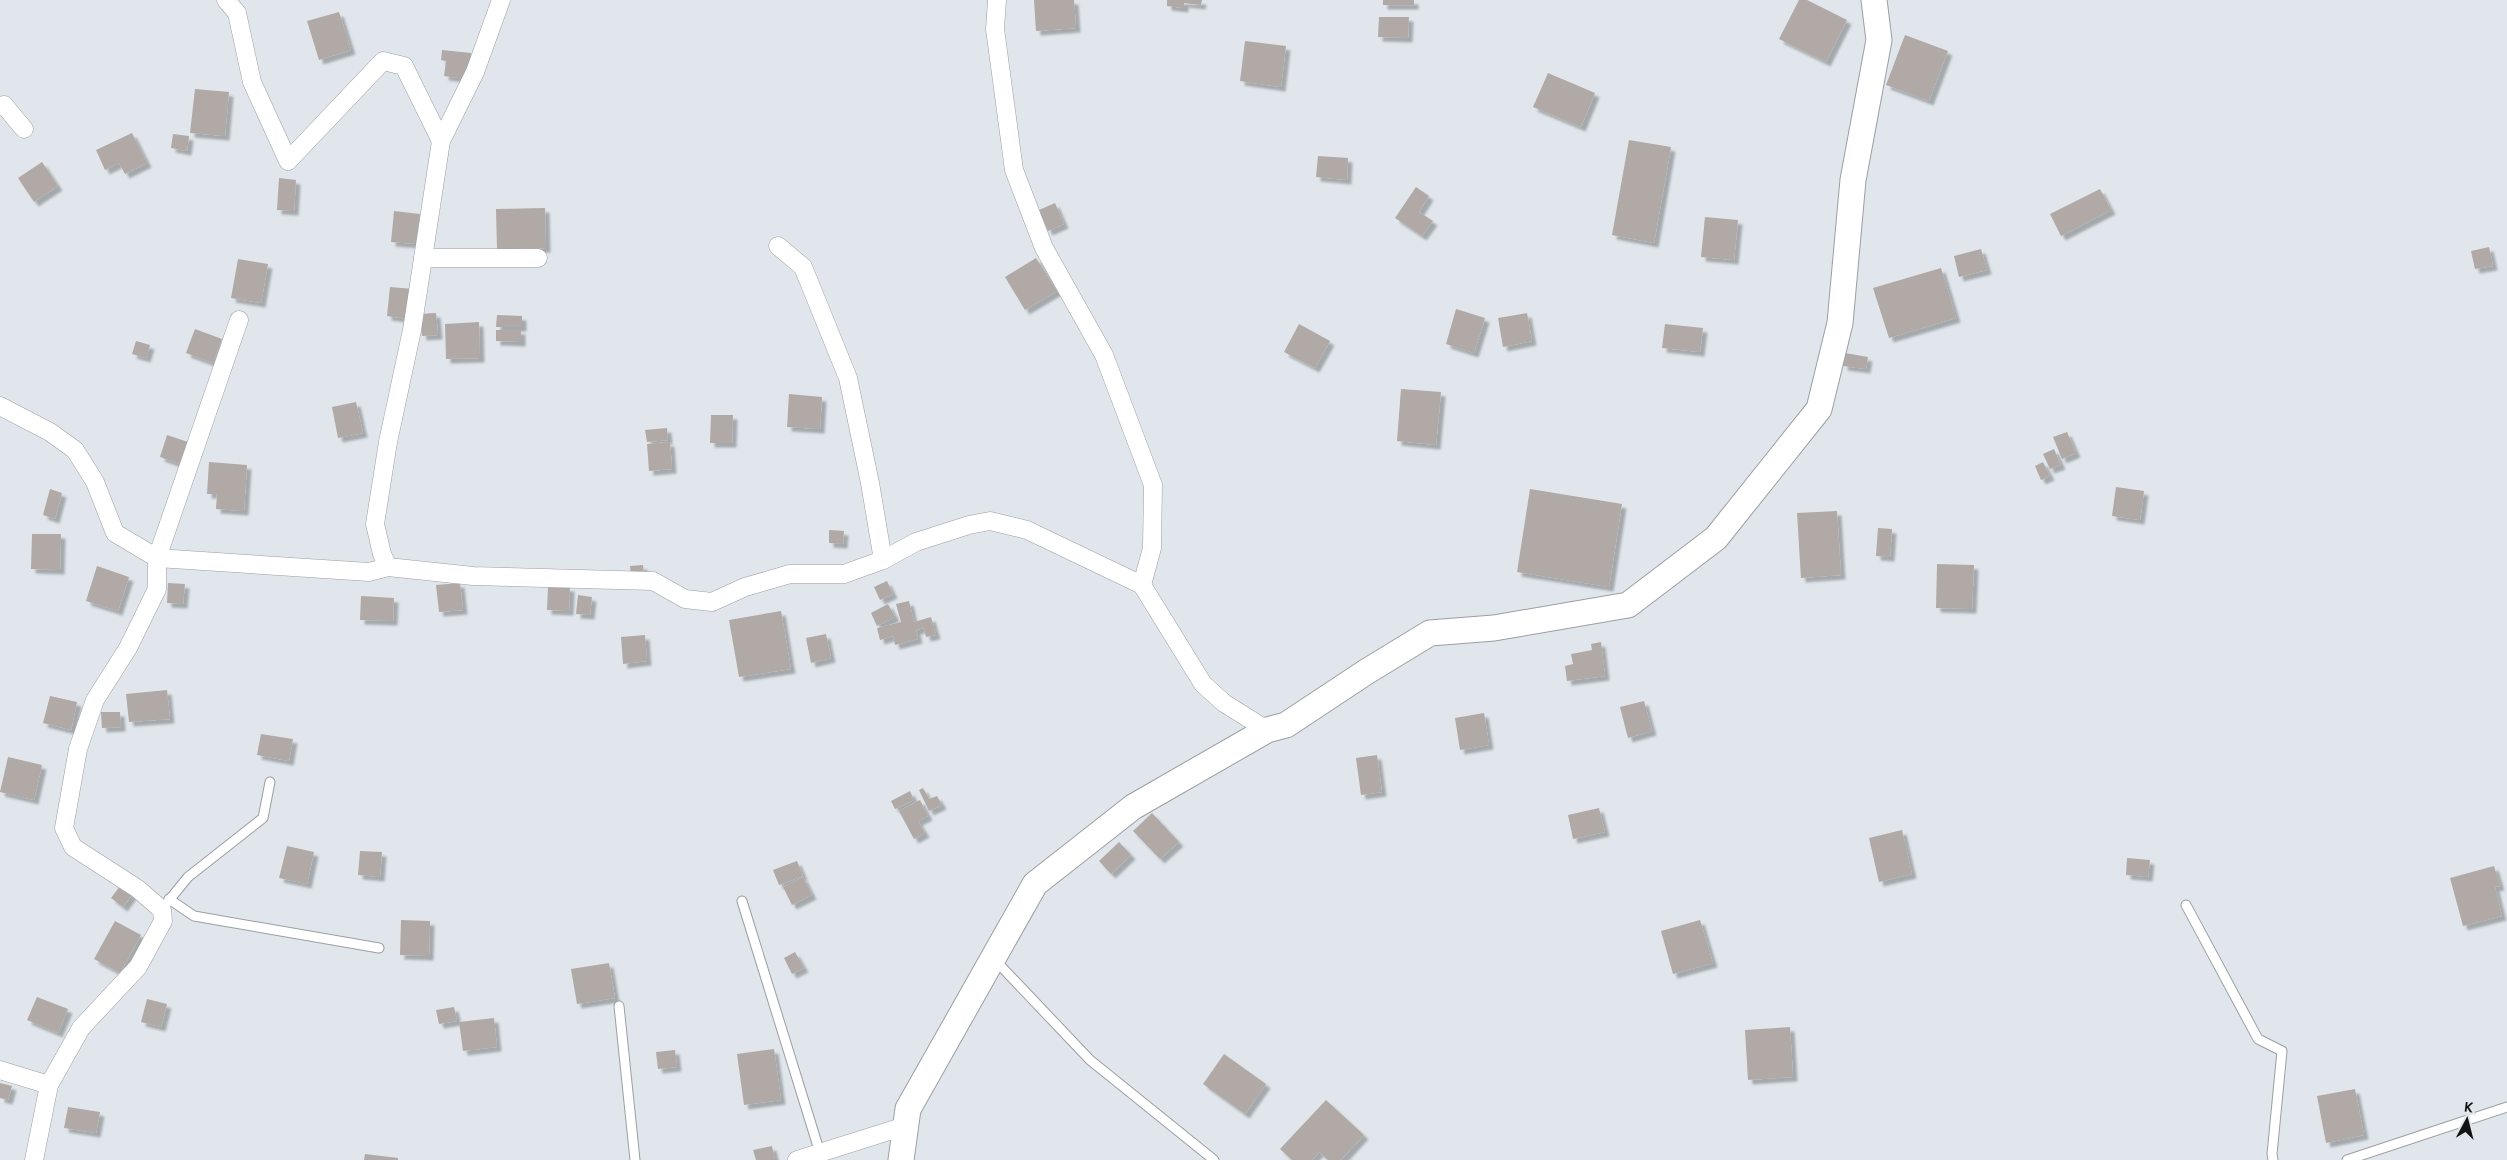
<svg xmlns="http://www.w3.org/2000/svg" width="2507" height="1160" viewBox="0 0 2507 1160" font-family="'Space Grotesk',sans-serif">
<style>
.building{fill:#b0a9a6;filter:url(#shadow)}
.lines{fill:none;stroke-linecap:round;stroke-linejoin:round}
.lane-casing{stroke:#9a9fa4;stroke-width:11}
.street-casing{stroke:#9a9fa4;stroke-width:19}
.secondary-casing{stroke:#9a9fa4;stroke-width:27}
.lane{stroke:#fff;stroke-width:9}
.street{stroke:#fff;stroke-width:18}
.secondary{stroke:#fff;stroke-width:25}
</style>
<defs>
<filter id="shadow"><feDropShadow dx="4.5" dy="4.5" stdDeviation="1" flood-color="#0004"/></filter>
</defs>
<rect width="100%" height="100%" fill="#e0e6eb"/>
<g class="building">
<path d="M1034 0H1074L1076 28 1036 31Z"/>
<path d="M1167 0H1202L1201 5 1184 3V8L1167 6Z"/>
<rect x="1383" y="0" width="31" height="5"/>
<path d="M1799 0H1807L1847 20 1826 62 1779 39Z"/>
<path d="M339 12 351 50 319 60 307 21Z"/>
<path d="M1379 17H1409L1408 38 1378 37Z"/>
<path d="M1905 35 1948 51 1929 101 1886 85Z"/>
<path d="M1245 41 1286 46 1281 87 1240 81Z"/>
<path d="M442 50 471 53 468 79 444 76 446 61 441 60Z"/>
<path d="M1548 73 1595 93 1581 127 1533 107Z"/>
<path d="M195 89 229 92 225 136 190 133Z"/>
<path d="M132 133 147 163 125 174 119 163 105 170 96 150Z"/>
<path d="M173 134 189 136 187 151 171 148Z"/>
<path d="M1629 140 1671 147 1654 243 1612 235Z"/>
<path d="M1318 156 1348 158 1347 180 1316 177Z"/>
<path d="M42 162 58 186 34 202 18 178Z"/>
<path d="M279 178 296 180 294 211 277 210Z"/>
<path d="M1416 187 1429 196 1419 212 1433 221 1422 236 1395 218Z"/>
<path d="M2100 189 2111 210 2061 236 2050 214Z"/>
<path d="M1055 203 1064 224 1048 231 1039 210Z"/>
<path d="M545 208 546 248 497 249 496 209Z"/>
<path d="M394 211 420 214 417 244 391 242Z"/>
<path d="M1705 217 1738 220 1734 260 1701 257Z"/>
<path d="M2489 247 2493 266 2475 269 2471 251Z"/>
<path d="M1981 249 1987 270 1959 277 1954 256Z"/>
<path d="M1036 258 1057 291 1025 310 1005 277Z"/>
<path d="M238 259 268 264 261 303 231 298Z"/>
<path d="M1941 268 1956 318 1889 338 1873 288Z"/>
<path d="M390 287 413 289 409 319 387 316Z"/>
<path d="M1456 309 1485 318 1474 353 1446 344Z"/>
<path d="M436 313 438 335 422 336 420 314Z"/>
<path d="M1527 313 1532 341 1503 347 1498 318Z"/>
<path d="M497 315 522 316V327H496Z"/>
<path d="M479 322 480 358 446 359 445 324Z"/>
<path d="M1299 324 1330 341 1315 368 1284 352Z"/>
<path d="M1665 324 1703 328 1700 352 1662 348Z"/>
<path d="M195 329 222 339 213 363 186 353Z"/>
<path d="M496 330H521V342L496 341Z"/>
<path d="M136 341 150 345 146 358 132 354Z"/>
<path d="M1845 353 1868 357 1866 369 1843 366Z"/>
<path d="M1401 389 1441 392 1436 445 1397 441Z"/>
<path d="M789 394 822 397 820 429 787 427Z"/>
<path d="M356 402 363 433 338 438 332 407Z"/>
<path d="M711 415H733L732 443H710Z"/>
<path d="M667 428 668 440 647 442 645 430Z"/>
<path d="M2067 432 2076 453 2062 459 2053 437Z"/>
<path d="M167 435 188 442 180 464 160 457Z"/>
<path d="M670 442 672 469 649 471 647 444Z"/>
<path d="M2054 449 2061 465 2050 469 2043 454Z"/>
<path d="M209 462 247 465 244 511 216 509 217 494H207Z"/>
<path d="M2043 462 2050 476 2041 480 2035 466Z"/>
<path d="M2116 487 2144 491 2140 520 2112 516Z"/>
<path d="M50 489 62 493 55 519 43 515Z"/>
<path d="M1530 489 1622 504 1609 587 1517 572Z"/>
<path d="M1837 511 1841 575 1801 578 1797 513Z"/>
<path d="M1878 528 1892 529 1890 557 1876 556Z"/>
<path d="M829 530 844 531 843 544 829 543Z"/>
<path d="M32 534H61L60 570 31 569Z"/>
<path d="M1937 564 1974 565 1972 609 1936 608Z"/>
<path d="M643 565 644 576 631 577 630 566Z"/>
<path d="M97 566 129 577 118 611 86 601Z"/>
<path d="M887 581 893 594 880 600 874 587Z"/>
<path d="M168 583 185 584 183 604 167 603Z"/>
<path d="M460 583 463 610 439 612 436 585Z"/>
<path d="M548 587H570L569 611 547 610Z"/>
<path d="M578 595 592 597 590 615 576 614Z"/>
<path d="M361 596 394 598 393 621 360 620Z"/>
<path d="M909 601 914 622 931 617 936 635 926 637 924 628 916 630 918 639 895 645 893 636 880 640 877 628 901 622 896 604Z"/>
<path d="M888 604 895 617 877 626 871 613Z"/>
<path d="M781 611 791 669 739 677 729 620Z"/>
<path d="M826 634 831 658 811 663 806 638Z"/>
<path d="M645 635 647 661 623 664 621 637Z"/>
<path d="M1601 642 1605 676 1567 681 1565 666 1573 664 1571 654 1592 650 1591 644Z"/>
<path d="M167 690 170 719 129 722 126 694Z"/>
<path d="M50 696 77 702 71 730 43 723Z"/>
<path d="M1644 701 1652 731 1628 738 1620 707Z"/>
<path d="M101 712H120L121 727 102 728Z"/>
<path d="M1484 713 1489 745 1460 750 1455 718Z"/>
<path d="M261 734 293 739 289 761 257 755Z"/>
<path d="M1377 755 1382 792 1361 795 1356 758Z"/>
<path d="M8 757 42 765 34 800 0 792Z"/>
<path d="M923 788 929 799 937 796 942 805 929 811 919 790Z"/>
<path d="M910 791 914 800 895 809 891 801Z"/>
<path d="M920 800 928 816 918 821 925 833 914 839 899 811Z"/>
<path d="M1599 808 1605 832 1573 839 1568 815Z"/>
<path d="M1152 813 1179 842 1160 859 1133 831Z"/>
<path d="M1902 830 1912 874 1879 882 1869 838Z"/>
<path d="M1119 842 1131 855 1111 874 1099 861Z"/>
<path d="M287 846 314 852 307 884 279 878Z"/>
<path d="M360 851 382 852 380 877 358 875Z"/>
<path d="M2127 858 2150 860 2148 877 2126 875Z"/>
<path d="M797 861 803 876 779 885 773 870Z"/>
<path d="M2494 866 2500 886 2495 887 2502 916 2463 926 2450 878Z"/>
<path d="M803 877 812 895 792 905 783 887Z"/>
<path d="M120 886 132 895 123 907 111 898Z"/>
<path d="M401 920 430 921 429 956 400 955Z"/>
<path d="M1700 920 1713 963 1673 974 1661 931Z"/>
<path d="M115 921 141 935 120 973 94 959Z"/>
<path d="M795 952 804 968 792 974 784 958Z"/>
<path d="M609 963 615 998 577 1004 571 969Z"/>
<path d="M37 997 68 1009 58 1033 27 1020Z"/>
<path d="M147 999 167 1004 161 1027 141 1022Z"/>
<path d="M454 1007 457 1021 439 1024 436 1010Z"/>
<path d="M494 1018 497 1047 463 1051 459 1022Z"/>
<path d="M1790 1027 1793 1077 1748 1080 1745 1030Z"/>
<path d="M774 1049 781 1100 744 1105 737 1054Z"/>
<path d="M675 1050 677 1067 658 1069 656 1052Z"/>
<path d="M1224 1054 1266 1084 1245 1114 1203 1084Z"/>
<path d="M0 1083 12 1086 8 1100 0 1098Z"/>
<path d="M2355 1089 2364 1135 2326 1143 2317 1096Z"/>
<path d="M1326 1100 1364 1135 1341 1160H1328L1319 1152 1312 1160H1292L1280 1149Z"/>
<path d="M68 1107 100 1112 96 1133 64 1128Z"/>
<path d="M772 1146 775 1160H756L753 1150Z"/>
<path d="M365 1154 398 1158V1160H364Z"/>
</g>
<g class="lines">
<defs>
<g id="lane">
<path d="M169 899 194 916 379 948"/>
<path d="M742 901 820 1153"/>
<path d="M166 904 188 877 263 818 270 782"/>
<path d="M2186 905 2258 1039 2282 1051 2272 1154 2273 1160"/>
<path d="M995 960 1090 1060 1214 1160"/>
<path d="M619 1006 635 1160"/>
<path d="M2347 1160 2507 1107"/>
</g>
<g id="street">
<path d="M226 0 237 13 252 82 288 161 383 61 404 66 441 141"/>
<path d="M501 0 475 72 441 141 412 330 388 442 375 524 382 554 388 567 473 576 653 581 685 599 712 602 745 587 790 574H844L883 560 916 542 969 525 990 521 1027 530 1142 585 1203 684 1224 703 1267 730"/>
<path d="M997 0 995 29 1014 170 1044 248 1104 355 1153 485 1152 548 1142 585"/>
<path d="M0 106 4 105 24 129"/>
<path d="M778 246 803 267 848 378 870 483 883 560"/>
<path d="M423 258H538"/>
<path d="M0 406 50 432 75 450 95 482 115 533 157 558 369 572 388 567"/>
<path d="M0 1070 49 1085"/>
<path d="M34 1160 49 1085 81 1028 138 967 163 921 162 910 138 889 73 847 64 828 78 749 95 700 128 648 157 589V558L239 320"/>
<path d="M797 1160 905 1126"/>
</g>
<path id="secondary" d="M901 1160 908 1109 1035 884 1133 807 1267 730 1286 725 1366 672 1430 633 1494 628 1628 605 1716 538 1819 409 1840 323 1853 180 1879 40 1874 0"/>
</defs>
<use href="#lane" class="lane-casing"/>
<use href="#street" class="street-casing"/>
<use href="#secondary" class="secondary-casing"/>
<use href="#lane" class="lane"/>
<use href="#street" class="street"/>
<use href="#secondary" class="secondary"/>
</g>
<g transform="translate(2467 1120) rotate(7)" stroke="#e0e6eb" stroke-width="4" paint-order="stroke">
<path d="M0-4L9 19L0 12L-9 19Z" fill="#111314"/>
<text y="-8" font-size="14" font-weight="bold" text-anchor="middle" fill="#111314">K</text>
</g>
</svg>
